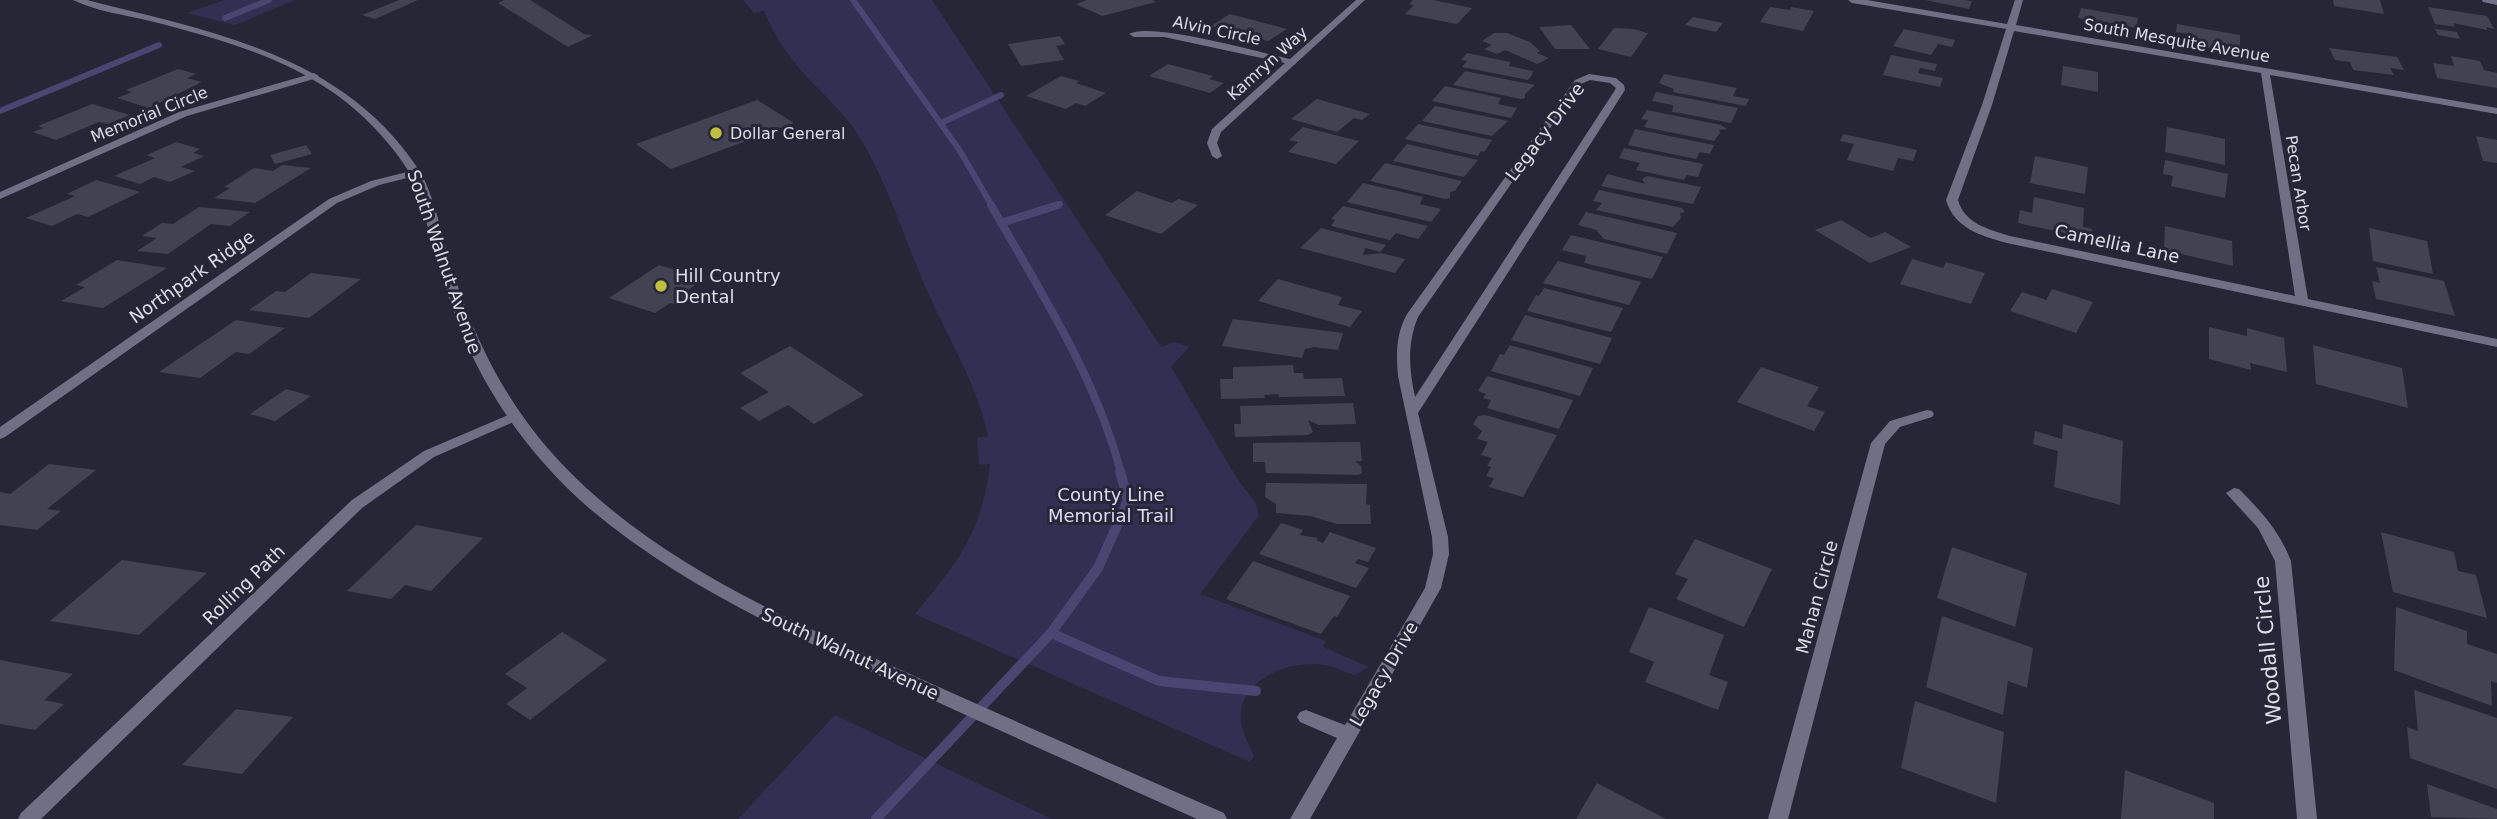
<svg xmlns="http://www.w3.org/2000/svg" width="2497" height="819" viewBox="0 0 2497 819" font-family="'DejaVu Sans',sans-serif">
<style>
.green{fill:#332f52}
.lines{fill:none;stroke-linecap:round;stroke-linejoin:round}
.stream-far2{stroke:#4a4571;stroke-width:6}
.stream-far1{stroke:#4a4571;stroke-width:8}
.stream{stroke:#4a4571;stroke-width:10}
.building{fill:#434253}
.minor{fill:#706f84;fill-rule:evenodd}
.tertiary{fill:#706f84;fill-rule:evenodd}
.poi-dot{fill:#c1be40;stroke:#272636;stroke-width:2.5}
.labels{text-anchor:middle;stroke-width:6;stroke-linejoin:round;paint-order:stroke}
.far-street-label{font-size:16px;fill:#dddde8;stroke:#272636}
.far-poi-label{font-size:16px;fill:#dddde8;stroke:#272636;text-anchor:start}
.street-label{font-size:18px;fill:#dddde8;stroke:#272636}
.poi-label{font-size:18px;fill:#dddde8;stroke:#272636;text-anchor:start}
.park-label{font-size:18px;fill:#dcdbf8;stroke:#272636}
.near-street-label{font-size:21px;fill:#dddde8;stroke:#272636}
</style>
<rect width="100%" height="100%" fill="#272636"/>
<g class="green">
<path d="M225 0H295L235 25 187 13Z"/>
<path d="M743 0H932L1161 347 1174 342 1189 347 1171 367 1238 480 1255 502 1259 515 1200 594 1326 641 1323 647 1369 667 1355 675C1345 673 1335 666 1324 665 1294 660 1247 675 1241 710 1238 726 1248 742 1254 756L1250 762 915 614C958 562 982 533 990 464L979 465 977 438 988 436C976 379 944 332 922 279 901 229 886 179 857 133 843 112 824 95 807 77 789 58 774 35 764 11L754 13Z"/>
<path d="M835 715 1052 819H738Z"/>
</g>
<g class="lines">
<g class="stream-far2">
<path d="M853 0 960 151 992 206"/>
<path d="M225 18 269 0"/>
<path d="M0 111 159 45"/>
<path d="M941 123 1001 95"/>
<path d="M1053 206 1060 204"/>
</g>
<g class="stream-far1">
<path d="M991 205C1040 291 1096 377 1121 473"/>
<path d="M1001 223 1058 205"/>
</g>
<g class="stream">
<path d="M1051 633 1159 681 1256 691"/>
<path d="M876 819 1051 633 1098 568 1128 501 1120 471"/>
</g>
</g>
<g class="building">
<path d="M399 0H418L375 19 362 15Z"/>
<path d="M504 0H530L584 34 593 35 568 47 498 3Z"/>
<path d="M1087 0H1152L1156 2 1102 16 1076 4Z"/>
<path d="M1413 0H1433L1472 8 1457 24 1405 14 1414 5 1409 4Z"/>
<path d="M1925 0H1964L1972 1 1969 9Z"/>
<path d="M2333 0H2380L2384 14 2334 6Z"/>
<path d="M1770 7 1790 10 1791 7 1814 11 1803 31 1760 22Z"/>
<path d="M2428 7 2487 16 2494 29 2486 27 2487 30 2453 23 2455 27 2435 24Z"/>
<path d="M2081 8 2138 18 2136 28 2125 26 2124 33 2087 26 2089 20 2078 18Z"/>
<path d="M1230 14 1287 29 1268 41 1211 26Z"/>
<path d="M1693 17 1723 23 1716 32 1685 25Z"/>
<path d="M2177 24 2240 35V46L2227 44V51L2188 44 2189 34 2176 32Z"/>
<path d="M1571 25 1590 49H1555L1539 27Z"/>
<path d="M1614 28 1633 29 1648 33 1631 57 1598 49Z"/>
<path d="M1904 29 1955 40 1952 47 1938 44 1931 55 1893 46Z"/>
<path d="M2435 29 2457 32 2460 39 2438 35Z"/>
<path d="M1494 33H1507L1530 42 1540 51 1537 53 1549 58 1537 64 1505 50 1497 54 1484 49 1492 45 1482 41Z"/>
<path d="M1060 36 1065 44 1056 46 1064 60 1021 66 1008 44Z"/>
<path d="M2329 48 2397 57 2404 70 2390 68 2394 75 2353 70 2350 62 2335 60Z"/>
<path d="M1467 53 1510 62 1509 66 1533 71 1532 75 1528 80 1462 67 1467 61 1461 60Z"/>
<path d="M1891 55 1937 64 1935 71 1920 68 1918 73 1943 78 1940 87 1883 75Z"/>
<path d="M2451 56 2480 61 2484 70 2497 73V88L2437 78 2433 63 2454 66Z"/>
<path d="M1168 64 1213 76 1209 79 1224 83 1210 93 1149 76Z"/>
<path d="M2063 66 2098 72V92L2061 85Z"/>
<path d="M178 69 196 74 187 78 202 82 149 108 117 98 132 92 126 90Z"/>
<path d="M1465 71 1535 85 1525 94V98L1521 99 1453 85Z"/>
<path d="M1664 74 1737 88 1733 96 1749 99 1746 106 1673 92 1674 89 1659 83Z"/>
<path d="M1061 76 1079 81 1076 83 1106 93 1085 106 1076 103 1066 109 1026 96Z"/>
<path d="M1445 86 1501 98 1498 104 1517 108 1511 118 1432 101Z"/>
<path d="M1656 92 1738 108 1731 123 1680 113 1672 112 1673 105 1652 101Z"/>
<path d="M1317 99 1370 114 1362 120 1354 118 1337 132 1291 119Z"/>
<path d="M757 100 794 123 671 169 636 144Z"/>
<path d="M92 104 130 115 108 124 99 122 56 140 33 132 44 128 38 126Z"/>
<path d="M1435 106 1508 121 1492 136 1422 121Z"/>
<path d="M1647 110 1721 125 1727 129 1719 130 1720 133 1714 141 1644 127 1648 120 1641 119Z"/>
<path d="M1418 124 1492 140 1484 152 1481 151 1478 156 1405 139Z"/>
<path d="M1303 127 1359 141 1336 164 1288 152 1298 142 1289 140Z"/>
<path d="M2167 127 2225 139V165L2165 152Z"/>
<path d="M1635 129 1714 145 1710 154 1700 152 1696 159 1628 145Z"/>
<path d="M1843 134 1917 150 1913 161 1898 158 1893 171 1847 160 1854 144 1840 141Z"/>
<path d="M2476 136 2497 140V163L2483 161Z"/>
<path d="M176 142 200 149 193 153 204 156 181 167 195 171 170 182 154 177 140 184 114 176 155 158 147 155Z"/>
<path d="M1407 144 1478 160 1464 177 1393 161Z"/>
<path d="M306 145 312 154 275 164 270 155Z"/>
<path d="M1624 148 1703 164 1698 177 1687 175 1684 180 1636 170 1640 163 1619 158Z"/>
<path d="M2035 156 2088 167 2085 194 2030 183Z"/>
<path d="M2165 160 2228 174 2225 198 2171 186 2173 176 2163 174Z"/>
<path d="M1385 163 1462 181 1455 191 1450 192V198L1445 199 1370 181Z"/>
<path d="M282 165 311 168 255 203 214 198 230 188 224 187 254 168 273 171Z"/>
<path d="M1608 174 1645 184 1642 179 1647 176 1701 187 1693 204 1601 186Z"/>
<path d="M96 180 140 192 88 217 77 214 52 226 26 218 75 196 67 194Z"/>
<path d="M1363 183 1423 197 1420 204 1441 209 1431 222 1347 202Z"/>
<path d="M1599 190 1682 208 1685 212 1680 213 1681 218 1673 227 1596 210 1602 203 1593 201Z"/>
<path d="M1137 191 1172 203 1178 199 1198 205 1161 234 1105 215Z"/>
<path d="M2034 197 2084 208 2083 227 2092 229V239L2018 223 2020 210 2032 213Z"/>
<path d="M1343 206 1428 226 1418 239 1396 233 1390 240 1331 226 1335 220 1331 219Z"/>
<path d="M199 207 250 212 230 226 211 224 168 254 137 251 157 238 142 236 162 223 173 224Z"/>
<path d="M1586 212 1677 233 1667 254 1604 239 1596 230 1578 225Z"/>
<path d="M1841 220 1871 238 1885 232 1911 247 1870 263 1815 230Z"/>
<path d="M2165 226 2232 241 2233 266 2164 250Z"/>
<path d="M1321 228 1386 245 1380 252 1365 248 1363 255 1381 253 1405 259 1395 273 1300 248Z"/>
<path d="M2369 228 2427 241 2433 274 2373 261Z"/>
<path d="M1571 235 1663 257 1652 279 1584 263 1586 256 1562 250Z"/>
<path d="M1912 259 1943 268 1946 262 1985 273 1971 304 1900 284Z"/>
<path d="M117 260 167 268 103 308 61 301 85 287 76 285Z"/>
<path d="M1558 261 1641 282 1629 305 1543 283Z"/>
<path d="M659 265 704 279 685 292 691 294 677 305 670 303 655 313 609 298Z"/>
<path d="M2376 267 2444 281 2455 316 2376 299 2372 281 2380 283Z"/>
<path d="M311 273 361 279 309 318 249 310 276 291 285 292Z"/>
<path d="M1278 279 1342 297 1338 305 1362 311 1350 327 1258 301Z"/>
<path d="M1544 288 1623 308 1611 332 1527 311 1536 295 1539 296Z"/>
<path d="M2052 289 2093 302 2076 333 2010 311 2022 292 2046 300Z"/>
<path d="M1525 315 1612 338 1600 364 1511 340Z"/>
<path d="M1233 319 1343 333 1338 350 1314 347 1305 349 1302 358 1222 346Z"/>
<path d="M236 320 285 328 249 354 236 352 200 378 159 372Z"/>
<path d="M2209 327 2247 336V328L2284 338 2287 372 2250 363 2251 370 2209 359Z"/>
<path d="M1510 345 1593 368 1580 396 1491 371 1500 354 1504 355Z"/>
<path d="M2313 345 2402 368 2408 408 2316 384Z"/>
<path d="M790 346 864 395 814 424 788 405 759 421 740 408 769 392 740 373Z"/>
<path d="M1293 365 1294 373H1303L1304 379 1342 378 1345 396 1279 397 1278 394 1264 395 1265 398 1221 399 1220 379H1233V367Z"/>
<path d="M1761 367 1819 387 1807 406 1825 412 1814 431 1737 402Z"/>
<path d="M1487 376 1573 400 1559 429 1487 408 1491 400 1483 398 1486 394 1478 391Z"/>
<path d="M286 389 311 396 275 421 250 414Z"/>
<path d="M1353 403 1356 424 1319 425 1308 420 1313 432 1308 435 1235 437 1234 424H1241L1240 406Z"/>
<path d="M1485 415 1557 435 1523 497 1489 487 1494 478 1486 476 1491 467 1487 466 1492 458 1481 455 1488 442 1477 439 1482 431 1473 424 1478 416Z"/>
<path d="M2063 424 2123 441 2120 505 2054 487 2058 451 2033 444 2035 431 2062 439Z"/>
<path d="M1360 442 1362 461H1355L1361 466 1362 473 1358 475 1266 473 1265 462H1253V443Z"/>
<path d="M49 464 96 470 47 509 61 511 37 530 0 525V492L10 494Z"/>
<path d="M1266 483 1367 484 1366 504 1370 505 1371 524H1337L1310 516 1276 513V504L1265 497Z"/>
<path d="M1281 523 1303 530 1300 535 1318 538 1316 540 1323 543 1330 532 1376 548 1368 562 1358 559 1355 563 1369 568 1356 588 1259 554Z"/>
<path d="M416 525 483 538 431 591 405 585 391 599 347 591Z"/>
<path d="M2381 532 2454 552 2458 571 2476 575 2487 618 2393 592Z"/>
<path d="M1695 539 1772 569 1744 627 1676 599 1688 579 1675 574Z"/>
<path d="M1952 547 2027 573 2015 627 1937 598Z"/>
<path d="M122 560 207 573 139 635 50 621Z"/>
<path d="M1253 561 1350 596 1337 617 1334 616 1321 634 1226 599Z"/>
<path d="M1649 607 1724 635 1709 675 1728 682 1718 710 1645 682 1654 662 1629 652Z"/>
<path d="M2396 607 2467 631V644L2497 654V683L2491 681 2492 706 2394 670Z"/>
<path d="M1942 616 2033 648 2027 688 2008 681 2003 715 1926 687Z"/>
<path d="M562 632 607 660 530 720 506 704 527 688 505 674Z"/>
<path d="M0 660 73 674 44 700 64 704 35 730 0 724Z"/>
<path d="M2414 690 2497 718V789L2410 758 2407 727 2418 731Z"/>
<path d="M1915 701 2004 732 1996 803 1901 768Z"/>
<path d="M236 709 293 717 242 774 182 765Z"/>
<path d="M2125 770 2214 803V819H2121Z"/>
<path d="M1597 783 1666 819H1576Z"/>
<path d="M2427 784 2497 809V819L2431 817Z"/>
</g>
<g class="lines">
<g class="minor">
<path d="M1356 0H1365L1221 132 1217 143 1222 156 1217 159 1212 156 1207 143 1212 129 1285 63 1164 37H1134L1129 34C1150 21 1262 53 1290 59Z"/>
<path d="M1848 0H1867L2007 24 2015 0H2023L2016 25 2497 108V114L2270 75 2308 299 2497 339V347L2007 243C1981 236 1954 228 1946 200L1982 105 2006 29 1852 3ZM2014 31 2261 73 2295 296 2010 236C1988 229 1965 224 1958 200L1992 105Z"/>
<path d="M2482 0H2497V5L2483 2Z"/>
<path d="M314 73 319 76 317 78 187 116 0 199V192L179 112Z"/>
<path d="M1589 74 1616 78 1624 85 1625 90 1418 413 1448 537 1449 554 1441 588 1310 819H1290L1337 738 1300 722 1297 717 1300 712 1306 710 1345 725 1425 588 1433 554 1432 537 1398 376C1396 354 1396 334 1407 314L1575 80ZM1590 80 1610 83 1616 88 1615 90 1415 397C1409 369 1407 344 1418 317L1581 84Z"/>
<path d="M415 170 420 173 419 175 379 185 337 203 5 437 0 439V427L329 199 371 181Z"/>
<path d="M1927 410 1932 411 1934 414 1932 417 1900 427 1885 444 1788 819H1768L1871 443 1890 421Z"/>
<path d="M513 413 520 417 518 420 434 457 362 508 41 819H18L21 813 352 500 424 451Z"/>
<path d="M2234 488 2239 489C2261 511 2280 532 2291 561L2317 819H2297L2275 561 2258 528 2226 493Z"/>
</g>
<path class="tertiary" d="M73 0H87C212 32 343 54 419 170 435 196 444 244 454 275 484 366 526 437 600 500 693 580 810 629 921 679 1022 724 1122 769 1224 813L1227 819H1197C1101 776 1005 733 909 689 799 639 684 588 590 509 535 461 490 401 462 333 449 301 439 268 430 235 424 215 420 191 409 172 393 146 370 121 346 102 290 58 217 38 150 21 125 15 95 11 73 0Z"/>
</g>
<g class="poi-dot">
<circle cx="716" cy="133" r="7"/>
<circle cx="661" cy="286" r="7"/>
</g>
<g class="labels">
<g class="far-street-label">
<text transform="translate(1217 30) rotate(12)" y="6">Alvin Circle</text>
<text transform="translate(2177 40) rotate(10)" y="6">South Mesquite Avenue</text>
<text transform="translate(1267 63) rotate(-42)" y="6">Kamryn Way</text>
<text transform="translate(149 114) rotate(-22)" y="6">Memorial Circle</text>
<text transform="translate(2299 183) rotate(81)" y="6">Pecan Arbor</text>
</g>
<g class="far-poi-label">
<text x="730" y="139">Dollar General</text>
</g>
<g class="street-label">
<text transform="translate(1545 132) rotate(-53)" y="6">Legacy Drive</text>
<text transform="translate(2117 244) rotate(12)" y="6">Camellia Lane</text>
<text transform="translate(444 262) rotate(71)" y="6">South Walnut Avenue</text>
<text transform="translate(192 277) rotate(-35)" y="6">Northpark Ridge</text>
<text transform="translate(244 585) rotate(-44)" y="6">Rolling Path</text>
<text transform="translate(1817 597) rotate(-75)" y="6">Mahan Circle</text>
<text transform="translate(850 654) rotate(25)" y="6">South Walnut Avenue</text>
<text transform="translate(1384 674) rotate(-60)" y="6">Legacy Drive</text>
</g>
<g class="poi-label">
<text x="675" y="282">Hill Country<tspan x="675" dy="21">Dental</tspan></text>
</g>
<g class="park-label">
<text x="1111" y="501">County Line<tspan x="1111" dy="21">Memorial Trail</tspan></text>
</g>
<g class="near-street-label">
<text transform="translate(2268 650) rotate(-95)" y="7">Woodall Circle</text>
</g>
</g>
</svg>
